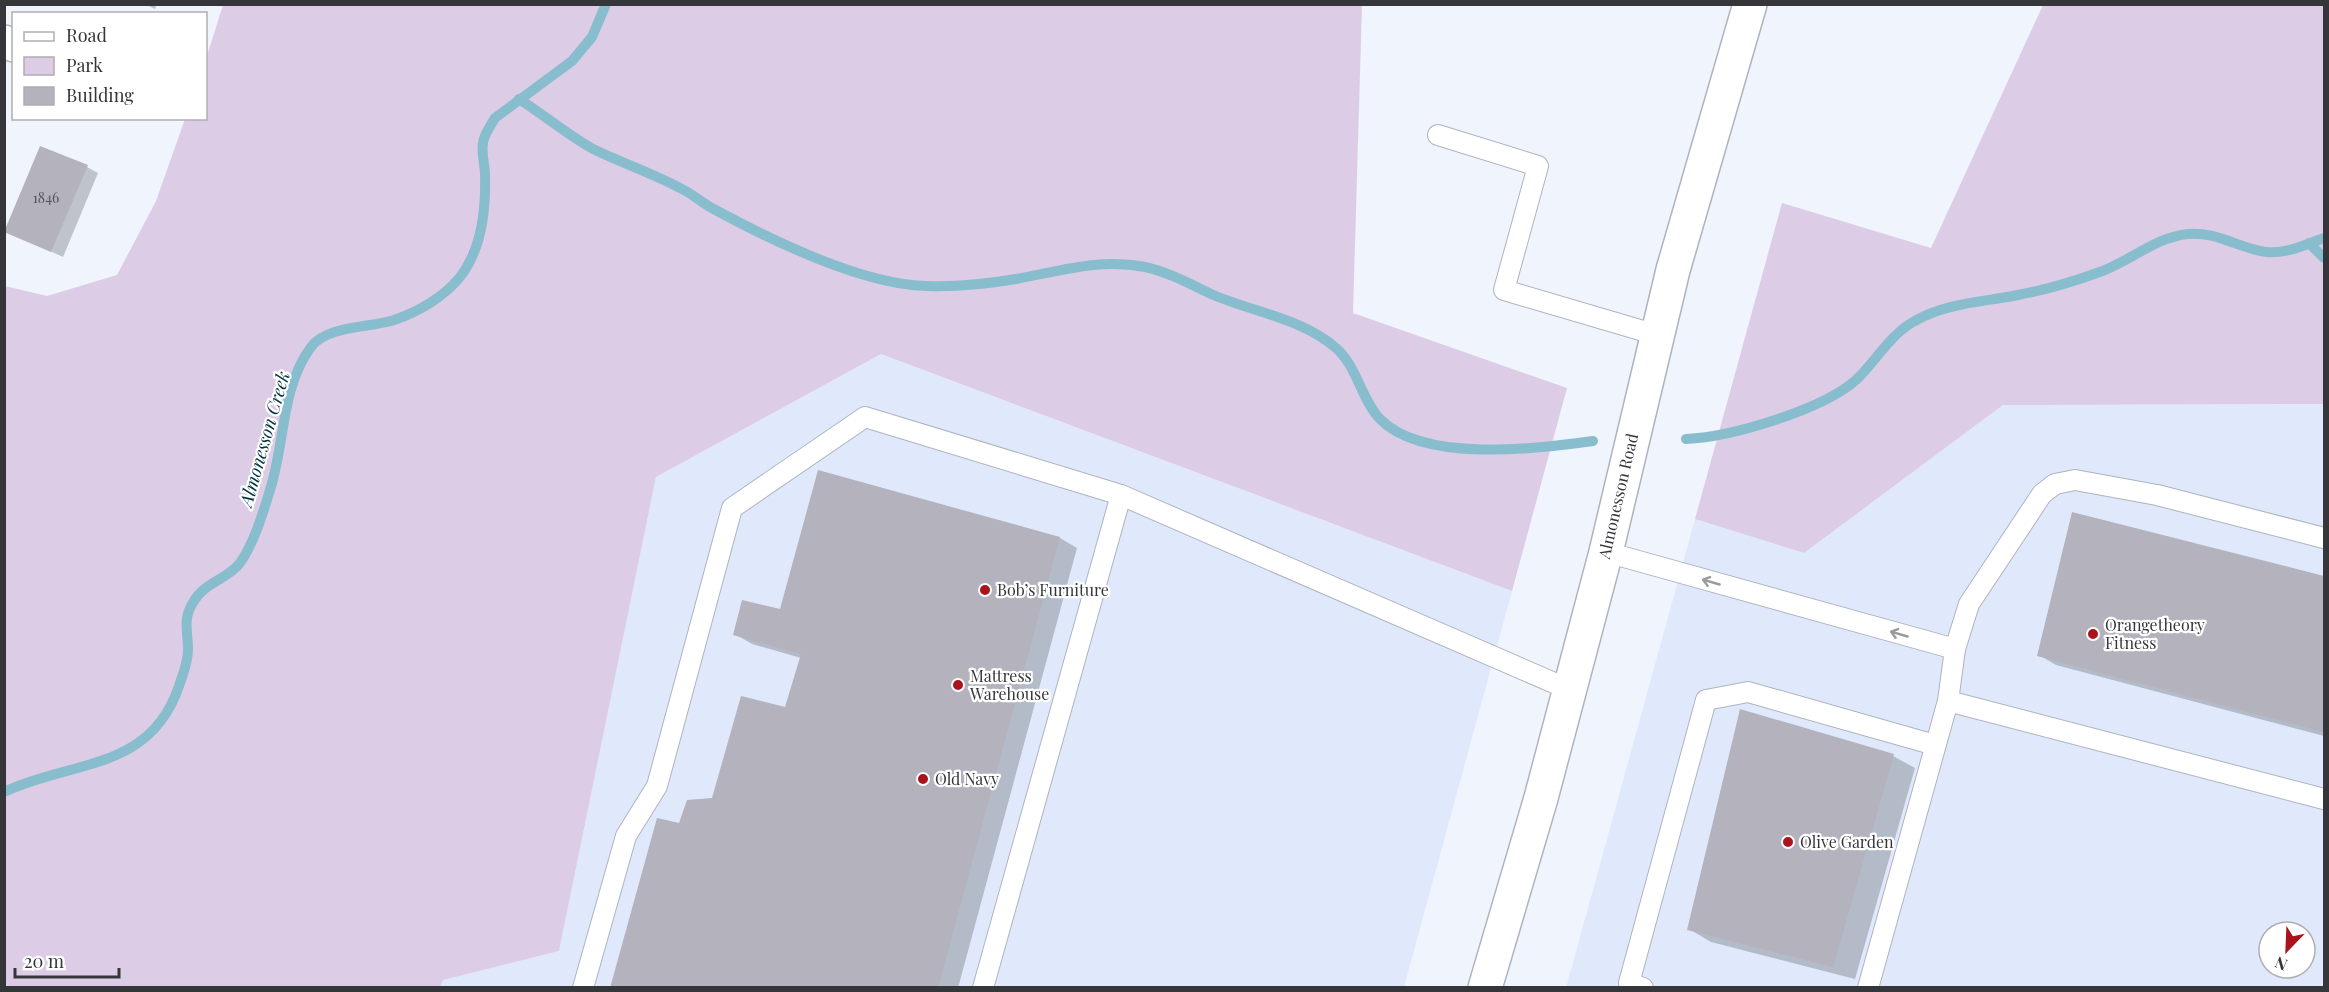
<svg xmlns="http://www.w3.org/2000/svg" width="2329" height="992" viewBox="0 0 2329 992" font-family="'Playfair Display',serif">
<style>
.built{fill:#e0e9fb;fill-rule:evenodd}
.green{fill:#ddcce6}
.shadow{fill:#0003}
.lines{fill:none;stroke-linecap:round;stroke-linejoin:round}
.stream{stroke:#88bdcd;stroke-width:10}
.building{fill:#b3b2bd}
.service-casing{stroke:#aeb3be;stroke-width:22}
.minor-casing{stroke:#aeb3be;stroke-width:36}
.tertiary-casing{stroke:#aeb3be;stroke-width:36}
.service{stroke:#fff;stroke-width:20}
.minor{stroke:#fff;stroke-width:33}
.tertiary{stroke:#fff;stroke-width:33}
.oneway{stroke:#9a9a9c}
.poi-dot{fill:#a8131c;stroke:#fff;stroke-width:2}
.labels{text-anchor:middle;stroke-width:4.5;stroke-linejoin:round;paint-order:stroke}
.number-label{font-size:14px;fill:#54555b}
.street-label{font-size:16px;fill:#34363a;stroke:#fff}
.poi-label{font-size:16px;fill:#34363a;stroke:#fff;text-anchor:start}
.water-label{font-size:18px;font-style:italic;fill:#00333f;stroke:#fff}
</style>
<rect width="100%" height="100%" fill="#eff4fd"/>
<g class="built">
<path d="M881 354 1512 591 1404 987 440 988 442 980 559 951 656 477Z"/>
<path d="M2324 404V987L1566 988 1695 519 1804 553 2003 405ZM2269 932H2305V968H2269Z"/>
</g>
<g class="green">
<path d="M223 5H1362L1353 313 1567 388 1512 591 881 354 656 477 559 951 443 980 440 987H5V286L47 296 117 275 156 201 185 119 206 118V59Z"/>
<path d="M2043 5H2324V404L2003 405 1804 553 1695 519 1782 203 1931 248Z"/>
</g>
<g class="shadow">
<path d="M144 4H157L155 9Z"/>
<path d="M87 167 98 173 63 257 6 231Z"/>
<path d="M819 472 1060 538 1077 548 958 988H612L680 825 713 800 786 709 801 658 752 644 735 634 781 611Z"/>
<path d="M2073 514 2324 577V736L2056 665 2039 655Z"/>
<path d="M1893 756 1915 768 1855 979 1711 942 1689 929Z"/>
</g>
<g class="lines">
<g class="stream">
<path d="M519 99C544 115 568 135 593 149 622 163 652 173 680 188 691 193 700 201 710 207 767 238 862 285 927 286 957 287 987 284 1016 279 1061 271 1099 258 1145 267 1168 272 1190 284 1211 294 1252 312 1302 318 1336 348 1357 366 1361 399 1380 419 1423 463 1536 449 1593 441"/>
<path d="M2309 243 2324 258"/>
<path d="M1686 439C1731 437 1822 410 1856 380 1875 362 1890 335 1913 322 1944 303 1983 302 2018 295 2045 290 2072 282 2097 273 2128 263 2155 237 2188 234 2217 231 2240 249 2267 252 2287 254 2307 244 2324 238"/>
<path d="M4 792C71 760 150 772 179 686 183 674 188 662 188 650 188 630 182 619 194 601 205 582 228 579 240 563 254 543 263 513 270 490 285 444 281 387 311 347 328 325 370 328 394 320 418 312 444 297 460 277 482 249 486 210 485 175 485 164 481 154 483 143 484 134 491 125 495 118L572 61 592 37 606 4"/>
</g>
</g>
<g class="building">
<path d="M40 146 88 165 51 252 4 232Z"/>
<path d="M818 470 1060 537 938 988H610L657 818 679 823 687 800 712 798 741 696 785 707 801 654 733 635 742 600 780 609Z"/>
<path d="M2072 512 2324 576V732L2037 656Z"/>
<path d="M1740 709 1894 754 1833 967 1687 930Z"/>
</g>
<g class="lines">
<defs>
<g id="service">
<path d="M1438 135 1538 166 1504 290 1657 335"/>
<path d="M1606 552 1955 649"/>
<path d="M1948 701 2324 799"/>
<path d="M583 988 626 836 657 786 732 508 865 417 1121 495 1568 689"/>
<path d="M983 988 1121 495"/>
<path d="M1643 988 1629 983 1706 700 1748 692 1935 745"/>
<path d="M1868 988 1948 701 1955 649 1969 604 2042 494 2055 484 2075 480 2157 495 2324 538"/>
</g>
<path id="minor" d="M4 42 14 45"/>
<path id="tertiary" d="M1485 988 1541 798 1606 552 1673 270 1750 4"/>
</defs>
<use href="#service" class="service-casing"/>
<use href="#minor" class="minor-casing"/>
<use href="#tertiary" class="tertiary-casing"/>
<use href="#service" class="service"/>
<use href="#minor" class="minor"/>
<use href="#tertiary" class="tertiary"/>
</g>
<defs><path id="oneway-shaft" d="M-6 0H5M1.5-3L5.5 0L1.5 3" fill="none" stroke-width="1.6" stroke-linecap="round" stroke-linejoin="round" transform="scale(1.5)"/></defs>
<g class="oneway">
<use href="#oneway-shaft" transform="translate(1711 582) rotate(-164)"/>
<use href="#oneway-shaft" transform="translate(1899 634) rotate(-164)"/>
</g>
<g class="poi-dot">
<circle cx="985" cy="590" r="6"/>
<circle cx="2093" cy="634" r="6"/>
<circle cx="958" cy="685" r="6"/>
<circle cx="923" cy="779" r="6"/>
<circle cx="1788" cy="842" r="6"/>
</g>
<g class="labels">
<g class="number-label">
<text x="46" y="203">1846</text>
</g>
<g class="street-label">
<text transform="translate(1618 496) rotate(-77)" y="6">Almonesson Road</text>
</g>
<g class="poi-label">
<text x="997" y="596">Bob’s Furniture</text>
<text x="2105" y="631">Orangetheory<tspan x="2105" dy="18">Fitness</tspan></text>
<text x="970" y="682">Mattress<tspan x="970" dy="18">Warehouse</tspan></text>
<text x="935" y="785">Old Navy</text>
<text x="1800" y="848">Olive Garden</text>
</g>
<g class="water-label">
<text transform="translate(265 439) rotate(-74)" y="6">Almonesson Creek</text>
</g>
</g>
<rect width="2329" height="992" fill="none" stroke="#34363a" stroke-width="12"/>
<rect x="12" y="12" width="195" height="108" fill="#ffffff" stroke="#aeafb0" stroke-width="1.5"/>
<rect x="24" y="32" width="30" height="9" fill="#ffffff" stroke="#aeafb0" stroke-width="1.5"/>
<text x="66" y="42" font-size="18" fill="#34363a">Road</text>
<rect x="24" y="57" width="30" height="18" fill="#ddcce6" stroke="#aeafb0" stroke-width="1.5"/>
<text x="66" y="72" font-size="18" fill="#34363a">Park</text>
<rect x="24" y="87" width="30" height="18" fill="#b3b2bd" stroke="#aeafb0" stroke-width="1.5"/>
<text x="66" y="102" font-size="18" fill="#34363a">Building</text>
<g transform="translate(2287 950) rotate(203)"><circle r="28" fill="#ffffff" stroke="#aeafb0" stroke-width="1.5"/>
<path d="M0-4.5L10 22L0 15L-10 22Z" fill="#a8131c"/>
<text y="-9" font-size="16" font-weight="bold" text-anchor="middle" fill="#34363a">N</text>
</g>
<path d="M15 968v9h104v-9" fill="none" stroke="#34363a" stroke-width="3"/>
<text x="24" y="968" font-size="18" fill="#34363a" stroke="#ffffff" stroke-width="4.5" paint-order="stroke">20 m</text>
</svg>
